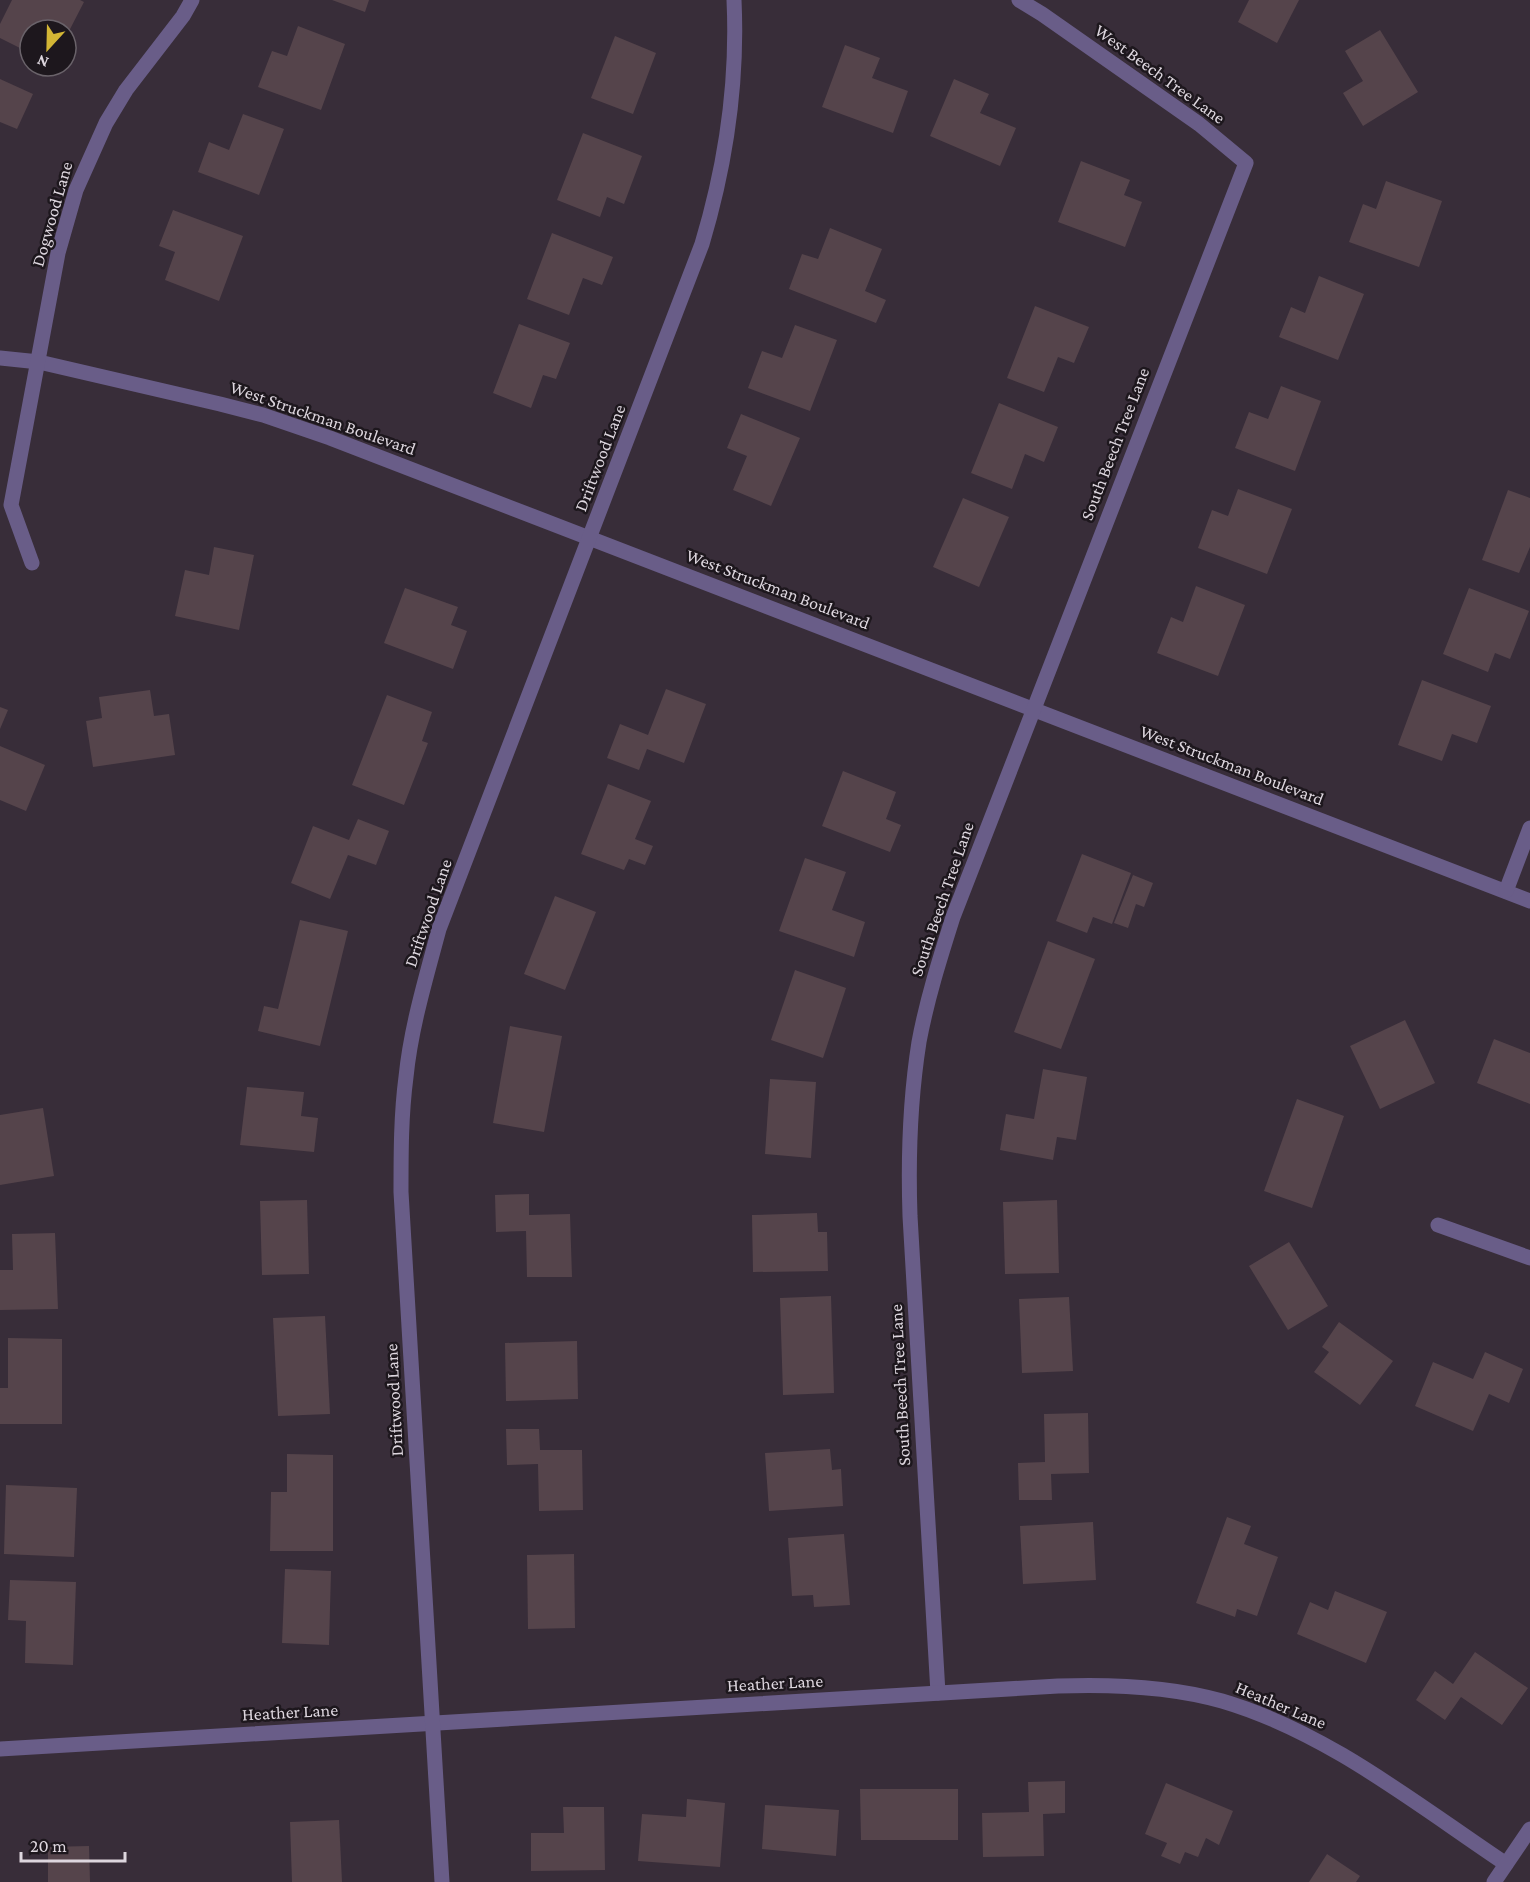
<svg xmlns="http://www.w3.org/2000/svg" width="1530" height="1882" viewBox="0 0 1530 1882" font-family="'Crimson Pro',serif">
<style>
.building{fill:#55444b}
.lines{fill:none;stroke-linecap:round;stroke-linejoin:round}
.minor{stroke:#695d88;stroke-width:15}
.labels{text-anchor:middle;stroke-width:5;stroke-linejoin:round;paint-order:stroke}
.street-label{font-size:18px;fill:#ddd6de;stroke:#1d171d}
</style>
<rect width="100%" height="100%" fill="#382d39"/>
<g class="building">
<path d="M12 0H80L84 2 68 33 66 30H62L48 23 44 30H30V53L0 38V24Z"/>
<path d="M332 0H369L365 12Z"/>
<path d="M1249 0H1299L1277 43 1238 22Z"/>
<path d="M298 26 345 44 321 110 258 87 272 51 287 56Z"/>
<path d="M1380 30 1418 92 1363 126 1343 93 1363 81 1345 51Z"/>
<path d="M615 36 656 53 633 114 591 98Z"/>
<path d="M845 45 880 58 872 78 908 91 893 133 822 107Z"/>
<path d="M0 79 33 94 17 129 0 122Z"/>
<path d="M954 79 989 94 980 113 1016 128 1000 166 930 136Z"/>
<path d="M243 114 284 129 259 195 198 172 209 142 229 150Z"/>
<path d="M583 133 642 156 624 204 607 197 600 217 557 200Z"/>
<path d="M1081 161 1130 180 1124 195 1142 202 1125 247 1058 222Z"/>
<path d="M1386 181 1442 201 1419 267 1349 242 1363 204 1376 209Z"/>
<path d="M173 210 243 236 219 301 165 280 175 252 159 246Z"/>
<path d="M830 228 882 249 865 291 886 300 876 323 789 289 802 254 818 259Z"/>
<path d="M552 233 613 257 602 285 583 278 569 315 527 299Z"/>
<path d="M1319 276 1364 294 1338 360 1279 337 1291 307 1305 313Z"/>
<path d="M1035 306 1089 327 1074 363 1058 357 1044 392 1007 378Z"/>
<path d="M519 324 570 343 556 379 543 375 531 408 493 393Z"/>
<path d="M795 325 837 340 810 411 748 388 762 351 782 358Z"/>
<path d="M1281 386 1321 401 1295 471 1235 448 1249 412 1268 419Z"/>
<path d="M999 403 1058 427 1044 462 1025 454 1012 489 971 473Z"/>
<path d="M741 414 800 438 771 506 733 490 747 456 727 448Z"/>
<path d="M1238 489 1292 509 1267 574 1198 548 1212 510 1228 516Z"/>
<path d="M1508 490 1530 498V547L1519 573 1482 560Z"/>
<path d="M963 498 1009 517 979 587 933 567Z"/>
<path d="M214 547 254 555 239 630 175 616 185 570 209 575Z"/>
<path d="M1196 586 1245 605 1218 676 1157 653 1171 617 1183 622Z"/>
<path d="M405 588 458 607 451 625 467 631 453 669 384 643Z"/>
<path d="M1469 588 1529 611 1510 659 1495 653 1488 672 1443 654Z"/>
<path d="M1422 680 1491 706 1477 743 1452 734 1442 761 1398 745Z"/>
<path d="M666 689 706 704 684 763 647 749 639 770 607 758 620 724 648 735Z"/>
<path d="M150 690 154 716 169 714 175 755 93 767 86 721 102 718 99 697Z"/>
<path d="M387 695 432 712 422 741 428 743 404 805 352 785Z"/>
<path d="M0 707 8 710 0 729Z"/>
<path d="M0 746 45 765 26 811 0 800Z"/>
<path d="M843 771 896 792 886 819 901 825 890 852 822 826Z"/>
<path d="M608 784 651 801 635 839 653 846 645 865 629 859 624 870 581 854Z"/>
<path d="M358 819 389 831 376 865 348 855 330 899 291 883 313 826 349 840Z"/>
<path d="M1082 854 1131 873 1112 924 1093 917 1087 933 1056 921Z"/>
<path d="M805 858 846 872 832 910 865 922 854 957 779 931Z"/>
<path d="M1133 875 1153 883 1144 907 1136 904 1128 928 1114 923Z"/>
<path d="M555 896 596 912 565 990 524 974Z"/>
<path d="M300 920 348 931 320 1046 258 1031 264 1006 278 1009Z"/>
<path d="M1048 941 1095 959 1061 1049 1014 1032Z"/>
<path d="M795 970 846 988 823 1058 771 1040Z"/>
<path d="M1405 1020 1435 1083 1380 1109 1350 1046Z"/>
<path d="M510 1026 562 1036 544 1132 493 1123Z"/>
<path d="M1494 1039 1530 1053V1104L1477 1083Z"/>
<path d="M1043 1069 1087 1077 1076 1140 1057 1137 1053 1160 1000 1150 1006 1114 1034 1119Z"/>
<path d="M770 1079 816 1082 811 1158 765 1154Z"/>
<path d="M247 1087 304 1092 301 1116 318 1118 314 1152 240 1145Z"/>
<path d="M1297 1099 1344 1116 1312 1208 1264 1191Z"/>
<path d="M43 1108 54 1176 0 1185V1115Z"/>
<path d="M529 1194V1215L570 1214 572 1277H527L526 1231 496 1232 495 1195Z"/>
<path d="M307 1200 309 1274 262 1275 260 1201Z"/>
<path d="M1057 1200 1059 1273 1005 1274 1003 1202Z"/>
<path d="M817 1213 818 1232H827L828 1271 753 1272 752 1215Z"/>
<path d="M55 1233 58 1309 0 1310V1270H13L12 1234Z"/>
<path d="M1289 1242 1328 1306 1288 1330 1249 1266Z"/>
<path d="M831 1296 834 1393 783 1395 780 1298Z"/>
<path d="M1069 1297 1073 1371 1022 1373 1019 1299Z"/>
<path d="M325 1316 330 1414 278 1416 273 1318Z"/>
<path d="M1339 1322 1393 1361 1360 1405 1314 1372 1329 1352 1322 1347Z"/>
<path d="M8 1338 62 1339V1424H0V1388H8Z"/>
<path d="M577 1341 578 1399 506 1401 505 1343Z"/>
<path d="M1485 1352 1523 1369 1509 1403 1489 1394 1473 1431 1415 1406 1433 1362 1473 1379Z"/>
<path d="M1088 1413 1089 1473 1051 1474 1052 1500H1019L1018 1463 1045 1462 1044 1414Z"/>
<path d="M506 1429H539L540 1450H582L583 1510 539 1511 538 1464 507 1465Z"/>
<path d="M830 1449 832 1470 841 1469 843 1506 769 1511 765 1453Z"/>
<path d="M287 1454 333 1455V1551H270L271 1492H287Z"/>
<path d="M6 1485 77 1488 74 1557 4 1554Z"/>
<path d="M1227 1517 1251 1526 1244 1544 1278 1557 1257 1616 1237 1609 1235 1617 1196 1603Z"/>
<path d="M1093 1522 1096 1580 1023 1584 1020 1526Z"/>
<path d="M844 1534 850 1605 814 1607 813 1595 792 1596 788 1538Z"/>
<path d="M574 1554 575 1628 528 1629 527 1555Z"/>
<path d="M285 1569 331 1571 329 1645 282 1643Z"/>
<path d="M10 1580 76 1582 73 1665 25 1663 26 1621 8 1620Z"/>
<path d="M1335 1591 1387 1612 1366 1663 1297 1634 1310 1602 1328 1610Z"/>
<path d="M1475 1652 1528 1688 1502 1725 1461 1697 1445 1720 1416 1700 1435 1671 1453 1684Z"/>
<path d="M1065 1781V1813L1043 1814 1044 1856 983 1857 982 1813 1029 1812 1028 1782Z"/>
<path d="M1166 1783 1233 1811 1219 1845 1206 1838 1198 1857 1185 1852 1180 1864 1161 1856 1167 1843 1145 1834Z"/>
<path d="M860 1789H958V1840H861Z"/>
<path d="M687 1799 725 1803 720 1867 638 1861 642 1814 686 1817Z"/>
<path d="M765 1805 839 1810 836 1856 762 1849Z"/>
<path d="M563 1807H604L605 1870 531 1871V1833H564Z"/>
<path d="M339 1820 342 1882H292L290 1822Z"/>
<path d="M89 1846 90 1882H48V1847Z"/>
<path d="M1327 1854 1360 1876 1356 1882H1309Z"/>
</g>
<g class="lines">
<g class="minor">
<path d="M0 358 39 362 220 404 263 415 330 438 1530 901"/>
<path d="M32 563 11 505 58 253 76 190 106 123 126 90 183 16 192 0"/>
<path d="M1506 891 1530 828"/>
<path d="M1438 1225 1530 1258"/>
<path d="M938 1693 910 1216C908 1157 910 1099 919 1042 927 999 940 958 953 917L1246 163 1199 124 1042 14 1019 0"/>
<path d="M0 1749 1058 1686C1113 1684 1169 1686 1222 1701 1327 1732 1416 1804 1506 1864"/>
<path d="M442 1882 401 1192C401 1153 401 1115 406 1077 411 1027 426 978 439 929L702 244C726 164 738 84 734 0"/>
<path d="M1494 1882 1530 1829"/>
</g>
</g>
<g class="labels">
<g class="street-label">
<text transform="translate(1160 74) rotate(36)" y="6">West Beech Tree Lane</text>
<text transform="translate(52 214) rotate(-74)" y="6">Dogwood Lane</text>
<text transform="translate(323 418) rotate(19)" y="6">West Struckman Boulevard</text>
<text transform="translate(1115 444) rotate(-69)" y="6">South Beech Tree Lane</text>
<text transform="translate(600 458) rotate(-69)" y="6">Driftwood Lane</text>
<text transform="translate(778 589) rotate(21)" y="6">West Struckman Boulevard</text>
<text transform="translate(1232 765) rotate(21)" y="6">West Struckman Boulevard</text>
<text transform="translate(942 899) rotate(-71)" y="6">South Beech Tree Lane</text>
<text transform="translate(428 913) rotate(-71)" y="6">Driftwood Lane</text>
<text transform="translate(900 1385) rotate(-93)" y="6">South Beech Tree Lane</text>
<text transform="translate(394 1400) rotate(-93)" y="6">Driftwood Lane</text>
<text transform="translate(775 1683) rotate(-3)" y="6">Heather Lane</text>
<text transform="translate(1281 1705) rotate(23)" y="6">Heather Lane</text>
<text transform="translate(290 1712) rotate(-3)" y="6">Heather Lane</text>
</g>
</g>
<g transform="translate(48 48) rotate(202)"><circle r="28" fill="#1d171d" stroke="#6a636a" stroke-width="1.5"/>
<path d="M0-4.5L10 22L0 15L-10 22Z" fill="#d3b635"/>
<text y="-9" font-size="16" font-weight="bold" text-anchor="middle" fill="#ddd6de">N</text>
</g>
<path d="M21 1852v9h104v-9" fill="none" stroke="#ddd6de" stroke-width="3"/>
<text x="30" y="1852" font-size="18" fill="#ddd6de" stroke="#1d171d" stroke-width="4.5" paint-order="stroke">20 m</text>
</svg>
